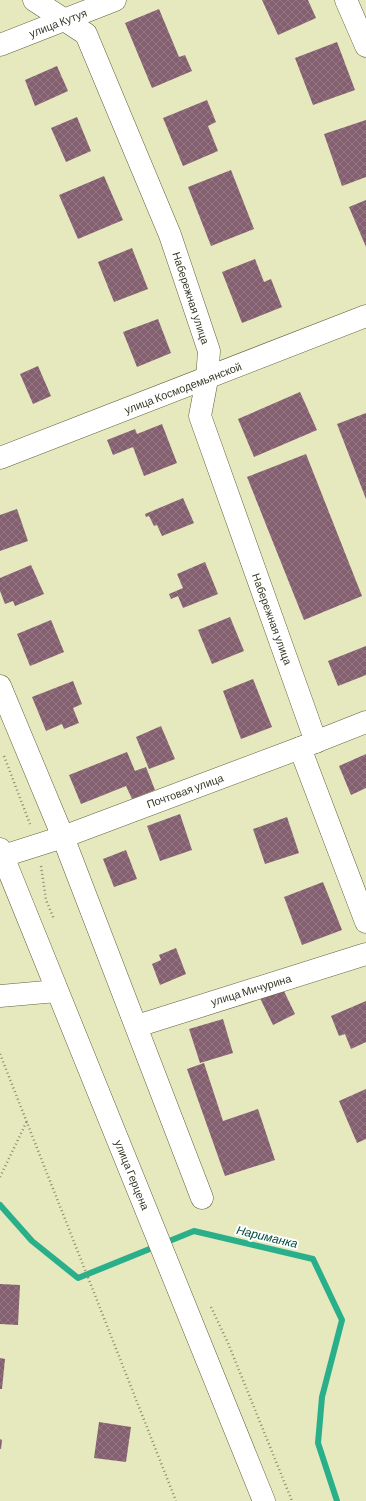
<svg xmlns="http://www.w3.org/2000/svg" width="366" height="1501" viewBox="0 0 366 1501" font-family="Barlow,sans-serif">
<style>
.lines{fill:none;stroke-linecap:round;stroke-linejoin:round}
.stream{stroke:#29af8a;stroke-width:6}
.building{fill:url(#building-cross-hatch)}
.minor-casing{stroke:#61613c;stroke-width:23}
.major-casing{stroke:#61613c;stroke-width:23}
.path{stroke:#8a8b6f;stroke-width:2.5;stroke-dasharray:1 3;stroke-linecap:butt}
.minor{stroke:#fff;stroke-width:22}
.major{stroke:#fff;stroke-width:22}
.labels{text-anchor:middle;stroke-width:4;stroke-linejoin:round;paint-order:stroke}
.street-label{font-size:11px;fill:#383929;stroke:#fff}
.water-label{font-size:12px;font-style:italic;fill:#024e3b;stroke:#fff}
</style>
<defs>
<pattern id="building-cross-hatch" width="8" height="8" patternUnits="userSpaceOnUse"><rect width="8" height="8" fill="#845f70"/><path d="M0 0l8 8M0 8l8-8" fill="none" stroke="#947884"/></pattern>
</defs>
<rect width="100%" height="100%" fill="#e6e8be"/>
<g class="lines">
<path class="stream" d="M0 1205 32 1241 78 1278 194 1231 313 1259 342 1320 322 1397 318 1443 337 1501"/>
</g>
<g class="building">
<path d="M262 0H308L316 18 278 35Z"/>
<path d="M159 9 179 57 185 55 192 71 152 88 125 23Z"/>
<path d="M337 42 355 90 313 105 295 58Z"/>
<path d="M57 66 68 91 35 106 25 80Z"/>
<path d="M207 100 216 122 208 126 218 151 183 166 163 118Z"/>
<path d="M77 117 91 151 66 162 51 128Z"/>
<path d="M366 120V177L342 186 324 134Z"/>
<path d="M231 170 254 229 211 246 188 187Z"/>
<path d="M104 176 123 220 78 239 59 195Z"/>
<path d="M366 200V247L349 207Z"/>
<path d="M132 248 148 289 114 302 98 262Z"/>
<path d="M255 259 264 282 271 279 282 307 242 323 222 272Z"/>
<path d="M158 319 171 353 137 367 123 332Z"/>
<path d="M38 366 51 396 33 404 20 374Z"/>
<path d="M300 392 317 430 254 457 238 419Z"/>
<path d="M366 413V499L337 424Z"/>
<path d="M162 424 177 463 144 476 133 447 113 455 107 440 135 429 137 434Z"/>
<path d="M306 454 362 596 304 620 247 477Z"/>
<path d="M183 498 194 523 162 536 157 525 154 526 149 516 146 517 145 514Z"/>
<path d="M17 509 28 541 0 551V515Z"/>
<path d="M205 562 218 594 183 608 178 596 171 599 169 594 183 588 177 574Z"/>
<path d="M31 565 44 594 15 606 13 601 5 604 0 591V578Z"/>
<path d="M230 617 244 651 212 664 198 630Z"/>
<path d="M51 620 64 652 30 666 17 634Z"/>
<path d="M366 646V675L338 686 328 661Z"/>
<path d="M253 679 272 727 241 739 223 691Z"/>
<path d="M73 681 82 704 73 708 79 723 64 729 62 724 46 731 32 697Z"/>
<path d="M161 726 175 759 149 769 136 737Z"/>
<path d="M127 752 135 771 146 767 155 790 132 799 126 786 81 804 69 775Z"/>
<path d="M366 754V788L351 795 339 766Z"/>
<path d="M180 814 192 850 160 861 147 826Z"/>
<path d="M287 817 299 853 265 864 253 829Z"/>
<path d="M126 850 137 879 114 887 103 859Z"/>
<path d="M323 882 342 930 302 945 284 897Z"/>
<path d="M176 948 186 974 160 985 152 964 161 960 159 955Z"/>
<path d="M281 985 295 1014 273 1025 259 996Z"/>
<path d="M366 1001V1042L351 1049 345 1034 339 1036 331 1016Z"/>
<path d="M223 1019 233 1053 200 1063 189 1029Z"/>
<path d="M204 1063 223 1121 258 1109 275 1160 225 1176 187 1069Z"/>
<path d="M366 1089V1139L357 1143 339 1101Z"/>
<path d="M0 1284 20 1285 18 1325 0 1324Z"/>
<path d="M0 1358 5 1359 2 1389H0Z"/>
<path d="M99 1422 131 1427 126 1462 94 1458Z"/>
<path d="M0 1439 2 1440 1 1449H0Z"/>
</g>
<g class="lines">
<defs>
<g id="minor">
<path d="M34 0 86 34 170 235 209 351 207 379 200 416 316 742"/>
<path d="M346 0 366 46"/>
<path d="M0 45 115 0"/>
<path d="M0 458 366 316"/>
<path d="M0 686 63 837 202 1198"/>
<path d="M300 748 366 922"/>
<path d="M3 856 63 837 300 748 366 722"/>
<path d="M0 996 57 991"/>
<path d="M137 1026 366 954"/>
</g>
<path id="major" d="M0 849 264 1501"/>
</defs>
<use href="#minor" class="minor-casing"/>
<use href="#major" class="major-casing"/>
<g class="path">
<path d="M4 756 30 824"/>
<path d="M41 866 46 900 54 919"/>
<path d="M0 1054 176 1501"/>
<path d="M0 1177 27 1121"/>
<path d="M211 1307 228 1343 292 1501"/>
</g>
<use href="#minor" class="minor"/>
<use href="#major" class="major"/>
</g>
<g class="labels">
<g class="street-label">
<text transform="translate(58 23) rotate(-21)" y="4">улица Кутуя</text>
<text transform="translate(191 298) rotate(72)" y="4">Набережная улица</text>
<text transform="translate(183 388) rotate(-21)" y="4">улица Космодемьянской</text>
<text transform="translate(272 619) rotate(70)" y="4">Набережная улица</text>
<text transform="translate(185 791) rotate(-20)" y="4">Почтовая улица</text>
<text transform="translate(251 990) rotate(-17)" y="4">улица Мичурина</text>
<text transform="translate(132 1175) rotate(68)" y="4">улица Герцена</text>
</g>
<g class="water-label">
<text transform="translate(267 1237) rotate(13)" y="4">Нариманка</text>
</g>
</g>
</svg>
